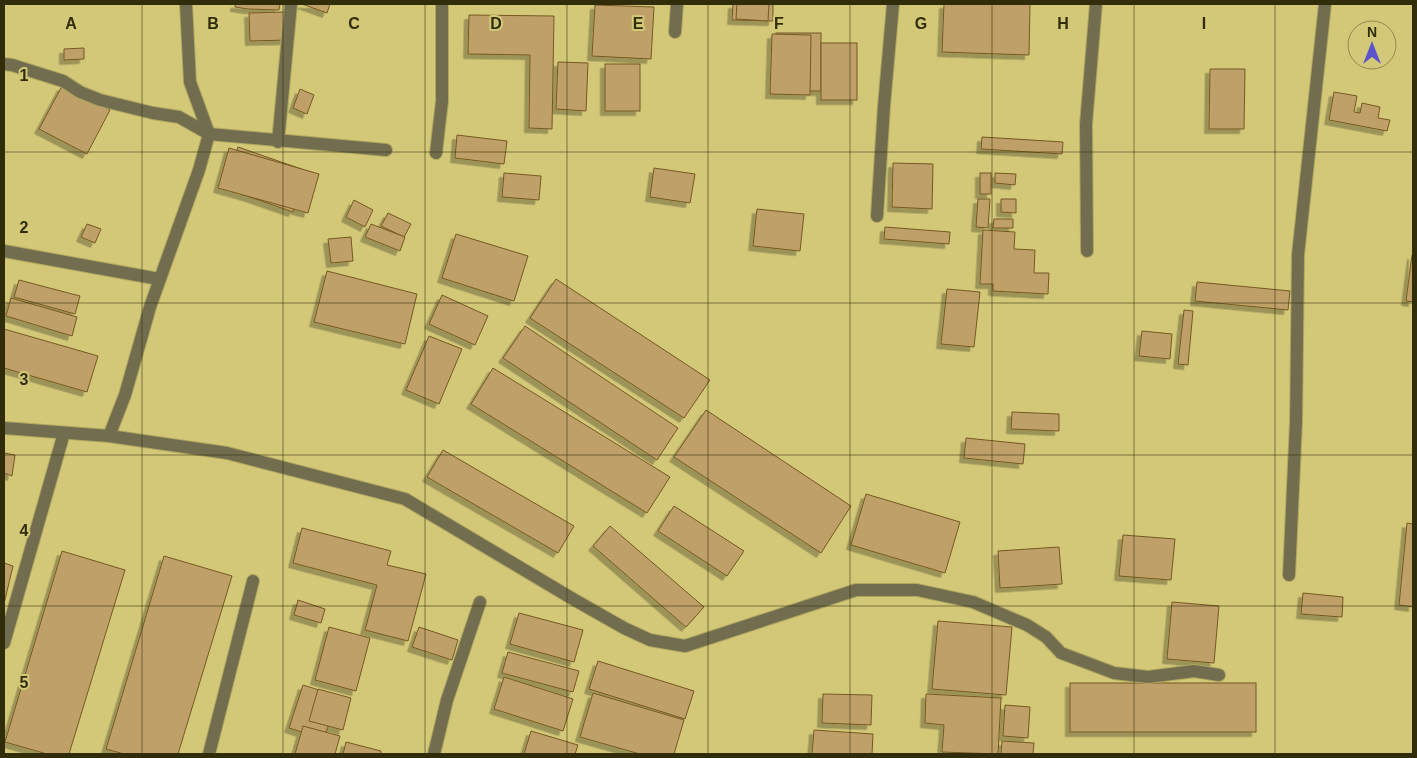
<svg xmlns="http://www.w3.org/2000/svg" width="1417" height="758" viewBox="0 0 1417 758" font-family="Helvetica,sans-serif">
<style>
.building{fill:#bfa068;stroke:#755921;filter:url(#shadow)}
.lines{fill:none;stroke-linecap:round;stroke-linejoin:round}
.minor-casing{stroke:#afa660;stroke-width:14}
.minor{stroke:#716d4e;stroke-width:12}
.grid{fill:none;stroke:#312d0b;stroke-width:1;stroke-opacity:0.55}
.grid-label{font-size:16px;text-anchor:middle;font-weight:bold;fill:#312d0b;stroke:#d3c878;stroke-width:4;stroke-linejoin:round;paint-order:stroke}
</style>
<defs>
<filter id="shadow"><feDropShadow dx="-4.5" dy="4.5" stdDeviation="0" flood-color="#0004"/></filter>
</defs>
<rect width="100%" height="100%" fill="#d3c878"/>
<g class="building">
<path d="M235 4H280L279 10 248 9 235 7Z"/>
<path d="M302 4H330L327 13Z"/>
<path d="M733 4H773V21L732 20Z"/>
<path d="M737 4H769L768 21 736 19Z"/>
<path d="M944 4H1030L1029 55 942 52Z"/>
<path d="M595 5 654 7 651 59 592 56Z"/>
<path d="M285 12 286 40 250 41 249 13Z"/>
<path d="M469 15 554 16 552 129 529 128 530 55 468 54Z"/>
<rect x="776" y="33" width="45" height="58"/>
<path d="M772 34 811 35 810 95 770 94Z"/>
<rect x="821" y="43" width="36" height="57"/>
<path d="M84 48V59L64 60V49Z"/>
<path d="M558 62 588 63 586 111 556 109Z"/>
<rect x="605" y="64" width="35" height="47"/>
<path d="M1210 69H1245L1244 129H1209Z"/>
<path d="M62 86 110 110 87 154 39 129Z"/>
<path d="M300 89 314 95 307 114 293 108Z"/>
<path d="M1334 92 1357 96 1354 112 1360 113 1362 103 1380 107 1378 118 1390 120 1387 131 1329 120Z"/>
<path d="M457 135 507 141 504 164 455 158Z"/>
<path d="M982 137 1063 142 1062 154 981 149Z"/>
<path d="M238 147 307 171 293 212 224 188Z"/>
<path d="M229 148 319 174 308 213 218 188Z"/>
<path d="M893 163 933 164 932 209 892 207Z"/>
<path d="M654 168 695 174 690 203 650 197Z"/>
<path d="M504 173 541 176 539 200 502 197Z"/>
<rect x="980" y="173" width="11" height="21"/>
<path d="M995 173 1016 174 1015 185 995 183Z"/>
<path d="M978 199H990L988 228 976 227Z"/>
<path d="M1001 199H1016V213L1001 212Z"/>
<path d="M354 200 373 210 365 227 346 217Z"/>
<path d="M757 209 804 214 800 251 753 246Z"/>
<path d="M388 213 411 224 404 237 381 226Z"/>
<path d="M994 219H1013V228H993Z"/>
<path d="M87 224 101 229 95 243 81 237Z"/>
<path d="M371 224 405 237 400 251 365 237Z"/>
<path d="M885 227 950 232 949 244 884 239Z"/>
<path d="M983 230 1015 232 1014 249 1035 250 1034 273H1049L1048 294 993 291V284H980Z"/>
<path d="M456 234 528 256 514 301 442 278Z"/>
<path d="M351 237 353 261 331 263 328 239Z"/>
<path d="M1412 255H1413V302L1406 301Z"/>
<path d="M327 271 417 294 405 344 314 322Z"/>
<path d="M556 279 710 380 684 418 530 318Z"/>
<path d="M19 280 80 296 75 314 14 297Z"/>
<path d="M1197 282 1290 291 1288 310 1195 301Z"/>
<path d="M947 289 980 292 974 347 941 344Z"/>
<path d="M442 295 488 316 475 345 429 324Z"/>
<path d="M11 298 77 317 72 336 6 316Z"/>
<path d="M1184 310 1193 311 1188 365 1178 364Z"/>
<path d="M525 326 678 428 657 460 503 358Z"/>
<path d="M4 329 98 356 87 392 4 368Z"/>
<path d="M1142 331 1172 334 1170 359 1139 356Z"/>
<path d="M429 336 462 349 439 404 406 390Z"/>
<path d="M493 368 670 477 647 513 471 404Z"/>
<path d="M706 410 851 506 821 553 674 457Z"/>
<path d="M1012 412 1059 414V431L1011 429Z"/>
<path d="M966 438 1025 444 1023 464 964 458Z"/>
<path d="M443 450 574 526 558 553 427 477Z"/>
<path d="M4 453 15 455 12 476 4 473Z"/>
<path d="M866 494 960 522 945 573 851 545Z"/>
<path d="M674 506 744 551 727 576 658 531Z"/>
<path d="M1407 523 1413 524V607L1399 605Z"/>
<path d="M610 526 704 607 686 627 593 546Z"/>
<path d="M302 528 391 551 387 565 426 574 408 641 365 630 377 585 293 563Z"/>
<path d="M1123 535 1175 539 1171 580 1119 576Z"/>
<path d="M1059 547 1062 584 1000 588 998 551Z"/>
<path d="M62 551 125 570 69 754H47L5 742Z"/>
<path d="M164 556 232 576 178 754H124L106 749Z"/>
<path d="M4 563 13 566 4 604Z"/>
<path d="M1303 593 1343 597 1342 617 1301 614Z"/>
<path d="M298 600 325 609 321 623 294 615Z"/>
<path d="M1172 602 1219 606 1214 663 1167 659Z"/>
<path d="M519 613 583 630 574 662 510 644Z"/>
<path d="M938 621 1012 627 1006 695 932 689Z"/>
<path d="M329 627 370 638 356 691 315 680Z"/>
<path d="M419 627 458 640 452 660 412 647Z"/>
<path d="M508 652 579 671 573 692 502 673Z"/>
<path d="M598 661 694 691 685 719 589 689Z"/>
<path d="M504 677 573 699 563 731 494 709Z"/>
<rect x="1070" y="683" width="186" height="49"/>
<path d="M303 685 338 696 324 739 289 728Z"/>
<path d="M318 689 351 698 343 730 309 721Z"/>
<path d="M593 693 684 720 674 754H640L580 737Z"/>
<path d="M823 694 872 695 871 725 822 723Z"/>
<path d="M926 694 1001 698 998 754 942 752 944 725 925 723Z"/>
<path d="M1005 705 1030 707 1028 738 1003 736Z"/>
<path d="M303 726 340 736 335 754H295Z"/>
<path d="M814 730 873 734 872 754H812Z"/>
<path d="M531 731 578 745 575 754H524Z"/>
<path d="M1002 741 1034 743 1033 754H1001Z"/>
<path d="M346 742 381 751V754H343Z"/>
</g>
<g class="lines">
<defs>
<g id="minor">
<path d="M186 4 190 82 209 134"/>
<path d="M675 32 677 4"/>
<path d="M4 64 12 65 63 81 80 92 100 100 153 113 179 117 209 134"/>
<path d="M278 142 291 4"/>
<path d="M436 153 442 101V4"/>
<path d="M877 216 884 106 893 4"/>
<path d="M4 251 159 279"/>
<path d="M1087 251 1086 124 1096 4"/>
<path d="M4 428 109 436 227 453 405 499 573 599 624 628 650 640 685 646 856 590H917L973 602 1027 625 1046 637 1061 653 1114 673 1148 677 1194 671 1219 675"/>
<path d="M109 436 125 395 150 307 199 170 209 134 386 150"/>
<path d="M1289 575 1296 422 1298 255 1325 4"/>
<path d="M4 643 64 433"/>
<path d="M209 754 253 581"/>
<path d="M434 754 447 700 480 602"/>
</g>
</defs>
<use href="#minor" class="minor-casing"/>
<use href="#minor" class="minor"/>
</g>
<path class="grid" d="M142 4V754M283 4V754M425 4V754M567 4V754M708 4V754M850 4V754M992 4V754M1134 4V754M1275 4V754M4 152H1413M4 303H1413M4 455H1413M4 606H1413"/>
<g class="grid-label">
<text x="71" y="29">A</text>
<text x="213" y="29">B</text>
<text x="354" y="29">C</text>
<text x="496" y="29">D</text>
<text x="638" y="29">E</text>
<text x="779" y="29">F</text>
<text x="921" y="29">G</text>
<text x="1063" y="29">H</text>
<text x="1204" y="29">I</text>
<text x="24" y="81">1</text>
<text x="24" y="233">2</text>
<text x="24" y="385">3</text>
<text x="24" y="536">4</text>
<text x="24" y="688">5</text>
</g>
<rect width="1417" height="758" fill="none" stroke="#312d0b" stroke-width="10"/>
<g transform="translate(1372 45)"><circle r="24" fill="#d3c878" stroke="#928a4c"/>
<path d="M0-4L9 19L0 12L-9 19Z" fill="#5b53cb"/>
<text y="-8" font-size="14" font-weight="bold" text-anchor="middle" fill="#312d0b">N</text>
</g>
</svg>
